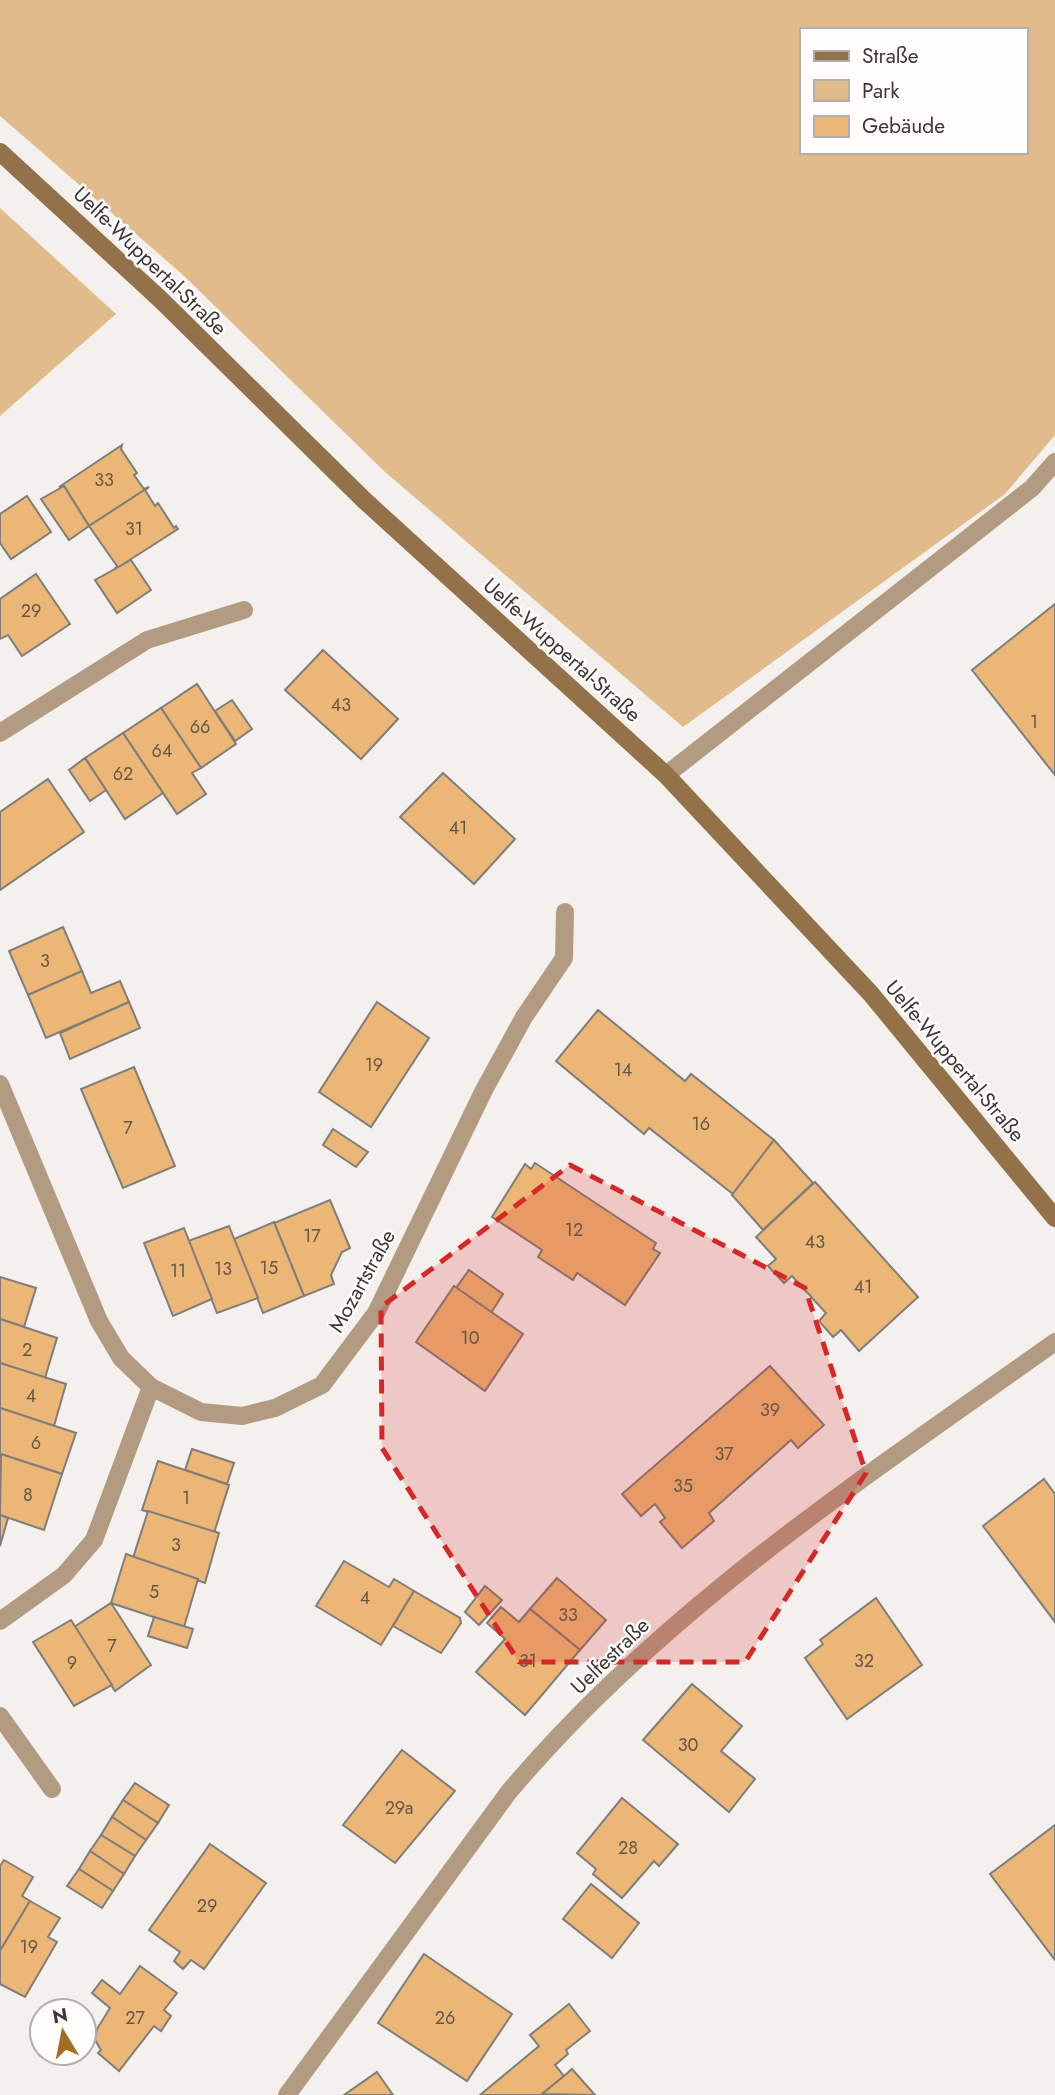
<svg xmlns="http://www.w3.org/2000/svg" width="1055" height="2095" viewBox="0 0 1055 2095" font-family="Jost,sans-serif">
<style>
.green{fill:#e2bb8d;fill-rule:evenodd}
.building{fill:#ebb676;stroke:#807e7a;stroke-width:2}
.lines{fill:none;stroke-linecap:round;stroke-linejoin:round}
.street{stroke:#b29b81;stroke-width:18}
.secondary{stroke:#93724a;stroke-width:18}
.marked{fill:#d62828;fill-opacity:0.2;stroke:#d62828;stroke-width:5;stroke-dasharray:14 9;stroke-linejoin:round}
.labels{text-anchor:middle;stroke-width:5;stroke-linejoin:round;paint-order:stroke}
.number-label{font-size:18px;fill:#665848}
.street-label{font-size:21px;fill:#3a3938;stroke:#fffefd}
</style>
<rect width="100%" height="100%" fill="#f3f0ed"/>
<g class="green">
<path d="M0 0H1055V435L1005 494 683 727 384 471 182 274 0 116ZM801 30H1025V152H801Z"/>
<path d="M0 208 116 314 0 416Z"/>
</g>
<g class="building">
<path d="M122 445 121 449 137 473 134 475 144 489 149 487 89 526 64 486 59 487Z"/>
<path d="M64 486 89 526 69 540 41 499Z"/>
<path d="M149 487 145 490 155 506 158 503 174 528 176 526 178 529 114 570 117 566 89 526Z"/>
<path d="M27 496 51 532 11 559 0 543V514Z"/>
<path d="M131 560 151 590 117 613 95 580Z"/>
<path d="M36 574 70 624 22 656 8 635 0 639V599Z"/>
<path d="M1055 604V775L972 670Z"/>
<path d="M323 650 398 719 361 759 285 690Z"/>
<path d="M197 684 236 744 201 768 161 708Z"/>
<path d="M232 700 252 729 235 741 215 711Z"/>
<path d="M161 708 201 768 192 773 206 794 177 814 123 733Z"/>
<path d="M123 733 163 793 125 819 85 758Z"/>
<path d="M85 758 106 790 90 801 69 770Z"/>
<path d="M443 773 515 839 474 884 400 817Z"/>
<path d="M48 779 84 832 0 890V812Z"/>
<path d="M63 927 82 971 28 995 9 951Z"/>
<path d="M82 971 91 993 120 981 129 1002 46 1038 28 995Z"/>
<path d="M129 1002 140 1028 70 1059 60 1033Z"/>
<path d="M377 1002 429 1038 371 1127 319 1092Z"/>
<path d="M598 1010 685 1081 691 1074 774 1140 733 1194 649 1128 644 1134 556 1061Z"/>
<path d="M134 1067 175 1166 123 1188 81 1089Z"/>
<path d="M333 1129 368 1152 356 1167 323 1145Z"/>
<path d="M774 1140 813 1183 763 1230 732 1195Z"/>
<path d="M535 1163 656 1243 653 1249 660 1253 625 1305 577 1273 573 1280 538 1257 542 1250 492 1217 525 1164 531 1169Z"/>
<path d="M815 1182 918 1297 859 1351 841 1330 833 1337 819 1321 826 1313 792 1276 784 1283 768 1266 776 1259 756 1237Z"/>
<path d="M330 1200 350 1248 342 1252 331 1275 334 1284 304 1296 274 1223Z"/>
<path d="M274 1222 304 1296 263 1313 234 1239Z"/>
<path d="M229 1226 258 1298 217 1313 188 1241Z"/>
<path d="M184 1228 212 1299 173 1316 144 1243Z"/>
<path d="M469 1270 503 1294 491 1313 456 1288Z"/>
<path d="M0 1277 36 1288 24 1327 0 1319Z"/>
<path d="M454 1286 523 1334 485 1391 416 1342Z"/>
<path d="M0 1319 57 1338 45 1378 0 1363Z"/>
<path d="M0 1363 66 1384 54 1426 0 1408Z"/>
<path d="M770 1366 824 1425 798 1448 791 1440 709 1513 714 1521 682 1548 660 1522 665 1518 655 1504 641 1516 622 1494Z"/>
<path d="M0 1408 76 1433 62 1474 0 1454Z"/>
<path d="M192 1449 234 1463 227 1484 185 1470Z"/>
<path d="M1 1454 62 1474 44 1530 0 1515Z"/>
<path d="M158 1461 229 1485 214 1533 142 1510Z"/>
<path d="M1044 1479 1055 1494V1622L983 1526Z"/>
<path d="M148 1511 219 1533 205 1583 133 1558Z"/>
<path d="M0 1515 8 1518 0 1546Z"/>
<path d="M126 1554 198 1579 184 1627 111 1603Z"/>
<path d="M344 1561 389 1587 394 1579 414 1591 381 1645 316 1606Z"/>
<path d="M557 1578 606 1620 580 1650 530 1609Z"/>
<path d="M485 1586 502 1600 479 1625 465 1612Z"/>
<path d="M414 1591 460 1618 461 1623 441 1653 393 1626Z"/>
<path d="M876 1598 922 1665 847 1719 805 1658 823 1644 820 1640Z"/>
<path d="M111 1603 151 1665 115 1691 74 1627Z"/>
<path d="M501 1607 519 1622 530 1609 580 1650 525 1715 476 1672 505 1639 487 1623Z"/>
<path d="M154 1617 193 1629 187 1648 148 1636Z"/>
<path d="M71 1620 112 1685 74 1706 33 1642Z"/>
<path d="M692 1684 742 1726 721 1751 755 1779 729 1812 643 1740Z"/>
<path d="M402 1750 455 1791 395 1863 343 1825Z"/>
<path d="M135 1783 169 1805 158 1823 123 1800Z"/>
<path d="M622 1798 678 1844 659 1866 654 1861 622 1898 593 1874 596 1869 577 1853Z"/>
<path d="M123 1800 158 1823 146 1840 112 1817Z"/>
<path d="M112 1817 146 1840 135 1856 101 1835Z"/>
<path d="M1055 1825V1960L990 1874Z"/>
<path d="M101 1835 135 1856 124 1874 90 1851Z"/>
<path d="M210 1844 266 1883 204 1969 191 1960 183 1969 174 1961 180 1952 149 1930Z"/>
<path d="M90 1851 124 1874 113 1891 79 1869Z"/>
<path d="M4 1860 33 1877 22 1896 30 1901 0 1951V1866Z"/>
<path d="M79 1869 113 1891 102 1908 67 1886Z"/>
<path d="M591 1884 639 1923 612 1958 563 1919Z"/>
<path d="M30 1901 60 1918 48 1937 57 1942 25 1997 0 1984V1951Z"/>
<path d="M424 1954 512 2014 467 2081 378 2023Z"/>
<path d="M140 1966 177 1993 164 2010 171 2016 161 2031 154 2026 119 2071 98 2053 101 2050 95 2040 97 2029 110 2008 92 1993 102 1980 120 1994Z"/>
<path d="M569 2004 590 2031 566 2050 568 2054 555 2065 564 2076 541 2095H480L539 2046 530 2035Z"/>
<path d="M572 2069 595 2095 542 2094 564 2076Z"/>
<path d="M377 2072 393 2095H344Z"/>
</g>
<g class="lines">
<g class="street">
<path d="M0 733 147 640 244 610"/>
<path d="M666 775 1032 488 1055 462"/>
<path d="M0 1084 99 1321 121 1358 151 1387 201 1412 242 1416 275 1408 322 1385 376 1313 484 1090 524 1017 564 958 565 912"/>
<path d="M0 1621 64 1575 94 1540 151 1387"/>
<path d="M0 1716 52 1789"/>
<path d="M287 2095 508 1793C661 1610 863 1479 1055 1342"/>
</g>
<path class="secondary" d="M0 152 160 299 364 500 666 775 871 994 1055 1218"/>
</g>
<path class="marked" d="M570 1165 805 1288 866 1473 745 1662H519L382 1448 381 1307Z"/>
<g class="labels">
<g class="number-label">
<text x="104" y="486">33</text>
<text x="134" y="535">31</text>
<text x="31" y="617">29</text>
<text x="341" y="711">43</text>
<text x="1034" y="728">1</text>
<text x="200" y="733">66</text>
<text x="162" y="757">64</text>
<text x="123" y="780">62</text>
<text x="458" y="834">41</text>
<text x="45" y="967">3</text>
<text x="374" y="1071">19</text>
<text x="623" y="1076">14</text>
<text x="701" y="1130">16</text>
<text x="128" y="1134">7</text>
<text x="574" y="1236">12</text>
<text x="312" y="1242">17</text>
<text x="815" y="1248">43</text>
<text x="269" y="1274">15</text>
<text x="223" y="1275">13</text>
<text x="178" y="1277">11</text>
<text x="863" y="1293">41</text>
<text x="470" y="1344">10</text>
<text x="27" y="1356">2</text>
<text x="31" y="1402">4</text>
<text x="770" y="1416">39</text>
<text x="36" y="1449">6</text>
<text x="724" y="1460">37</text>
<text x="683" y="1492">35</text>
<text x="28" y="1501">8</text>
<text x="186" y="1504">1</text>
<text x="176" y="1551">3</text>
<text x="154" y="1598">5</text>
<text x="365" y="1604">4</text>
<text x="568" y="1621">33</text>
<text x="112" y="1652">7</text>
<text x="528" y="1667">31</text>
<text x="864" y="1667">32</text>
<text x="72" y="1669">9</text>
<text x="688" y="1751">30</text>
<text x="399" y="1814">29a</text>
<text x="628" y="1854">28</text>
<text x="207" y="1912">29</text>
<text x="29" y="1953">19</text>
<text x="135" y="2024">27</text>
<text x="445" y="2024">26</text>
</g>
<g class="street-label">
<text transform="translate(150 261) rotate(44)" y="7">Uelfe-Wuppertal-Straße</text>
<text transform="translate(562 650) rotate(42)" y="7">Uelfe-Wuppertal-Straße</text>
<text transform="translate(955 1061) rotate(50)" y="7">Uelfe-Wuppertal-Straße</text>
<text transform="translate(362 1281) rotate(-61)" y="7">Mozartstraße</text>
<text transform="translate(610 1656) rotate(-44)" y="7">Uelfestraße</text>
</g>
</g>
<rect x="800" y="28" width="228" height="126" fill="#fffefd" stroke="#b0afae" stroke-width="2"/>
<rect x="814" y="51" width="35" height="10" fill="#93724a" stroke="#b0afae" stroke-width="2"/>
<text x="862" y="63" font-size="21" fill="#3a3938">Straße</text>
<rect x="814" y="80" width="35" height="21" fill="#e2bb8d" stroke="#b0afae" stroke-width="2"/>
<text x="862" y="98" font-size="21" fill="#3a3938">Park</text>
<rect x="814" y="116" width="35" height="21" fill="#ebb676" stroke="#b0afae" stroke-width="2"/>
<text x="862" y="133" font-size="21" fill="#3a3938">Gebäude</text>
<g transform="translate(63 2032) rotate(350)"><circle r="33" fill="#fffefd" stroke="#b0afae" stroke-width="2"/>
<path d="M0-5L12 26L0 18L-12 26Z" fill="#a26e25"/>
<text y="-10" font-size="19" font-weight="bold" text-anchor="middle" fill="#3a3938">N</text>
</g>
</svg>
